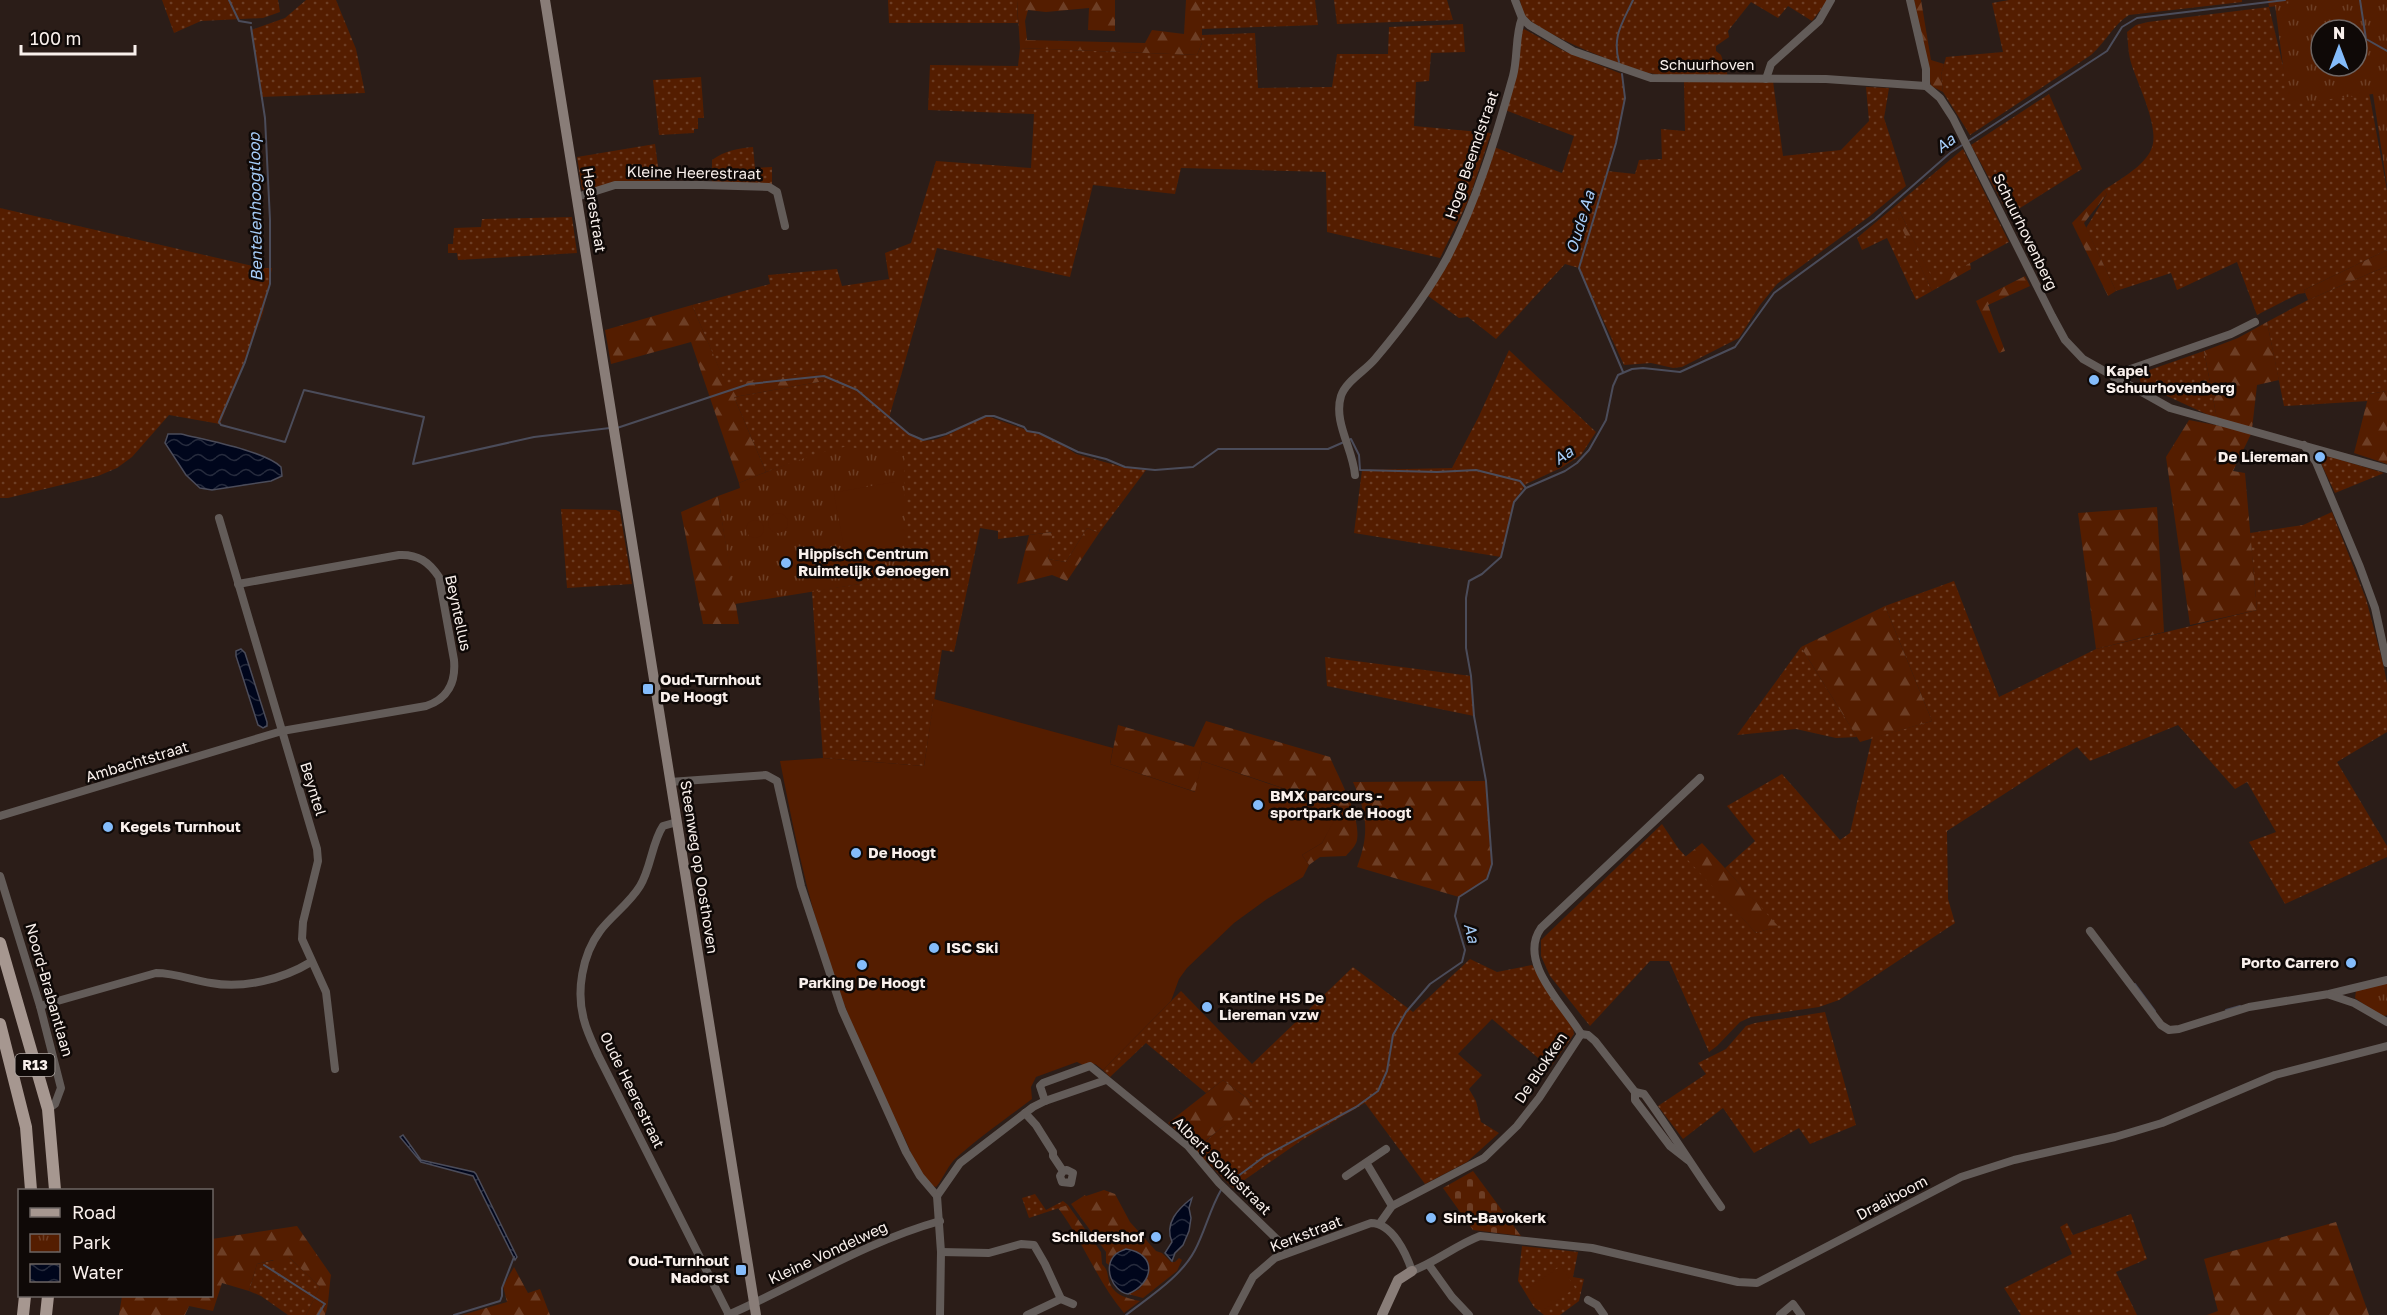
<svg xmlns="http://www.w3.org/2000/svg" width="2387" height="1315" viewBox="0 0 2387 1315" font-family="'Golos Text',sans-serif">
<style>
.grass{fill:url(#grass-dots)}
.forest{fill:url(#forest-firs)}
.wetland{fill:url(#wetland-marsh)}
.cemetery{fill:url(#cemetery-stones)}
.park{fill:url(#park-tufts);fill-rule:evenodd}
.pitch{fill:#541d00}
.water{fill:url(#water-waves);stroke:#4b4c5a;stroke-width:1.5}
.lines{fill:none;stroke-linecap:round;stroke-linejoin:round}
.stream{stroke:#4b4c5a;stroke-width:2}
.street{stroke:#635c59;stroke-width:8}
.secondary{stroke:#897d78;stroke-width:10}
.primary{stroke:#a69790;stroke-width:12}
.poi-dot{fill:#84bcfb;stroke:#0f0907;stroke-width:2}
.labels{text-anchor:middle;stroke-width:5;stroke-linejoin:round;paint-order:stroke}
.shield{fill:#0f0907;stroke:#b3aba7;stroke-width:1.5}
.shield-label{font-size:14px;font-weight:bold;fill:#f9f0ec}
.street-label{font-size:15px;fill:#f9f0ec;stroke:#0f0907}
.poi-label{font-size:15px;font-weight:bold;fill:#f9f0ec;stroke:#0f0907;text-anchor:start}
.water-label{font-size:16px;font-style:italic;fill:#a5cbf6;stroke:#0f0907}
</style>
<defs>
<pattern id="grass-dots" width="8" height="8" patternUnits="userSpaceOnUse" patternTransform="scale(1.5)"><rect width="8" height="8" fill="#541d00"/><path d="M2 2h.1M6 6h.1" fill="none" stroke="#6d3e25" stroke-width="1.8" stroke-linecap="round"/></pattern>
<pattern id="forest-firs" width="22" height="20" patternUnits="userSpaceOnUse" patternTransform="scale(1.5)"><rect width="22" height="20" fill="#541d00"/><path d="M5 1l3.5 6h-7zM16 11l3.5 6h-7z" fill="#6d3e25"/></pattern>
<pattern id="wetland-marsh" width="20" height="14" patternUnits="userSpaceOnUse" patternTransform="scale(1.5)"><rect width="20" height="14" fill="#541d00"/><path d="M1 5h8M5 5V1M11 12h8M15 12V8" fill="none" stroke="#6d3e25"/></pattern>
<pattern id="cemetery-stones" width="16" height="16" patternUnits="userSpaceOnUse" patternTransform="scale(1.5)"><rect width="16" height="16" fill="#541d00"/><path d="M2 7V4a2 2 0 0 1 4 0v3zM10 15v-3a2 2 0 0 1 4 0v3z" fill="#6d3e25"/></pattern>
<pattern id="park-tufts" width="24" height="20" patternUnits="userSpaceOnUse" patternTransform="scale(1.5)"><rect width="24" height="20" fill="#541d00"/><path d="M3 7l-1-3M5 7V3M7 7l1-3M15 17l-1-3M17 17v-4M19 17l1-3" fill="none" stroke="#6d3e25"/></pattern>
<pattern id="water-waves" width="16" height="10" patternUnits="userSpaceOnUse" patternTransform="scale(1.5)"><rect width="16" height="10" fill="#00061c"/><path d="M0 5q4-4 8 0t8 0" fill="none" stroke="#262b3d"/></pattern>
</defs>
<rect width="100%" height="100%" fill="#2b1d18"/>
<g class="grass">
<path d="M162 0H278L280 12 263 18 201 21 174 33Z"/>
<path d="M306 0H336L356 49 365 93 261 97 251 30 285 18Z"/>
<path d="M888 0H1017L1018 23H889Z"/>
<path d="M1202 0H1315L1318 25 1202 29Z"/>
<path d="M1334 0H1447L1453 20 1337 24Z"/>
<path d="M1520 0H1828L1812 21 1788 6 1778 18 1751 2 1728 31 1729 37 1716 46V51L1721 55 1728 76C1702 76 1674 78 1649 73 1625 67 1536 33 1523 13 1521 10 1521 4 1520 0Z"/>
<path d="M2009 0H2242V2L2129 15C2113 25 2105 43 2091 55L1970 135 1943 92 1941 75 1946 57 2003 52 1992 3Z"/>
<path d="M2269 7 2291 99 2368 87 2387 190V250L2304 290 2305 293 2298 294 2257 315 2237 262 2177 290 2171 273 2116 291 2086 228 2107 194 2104 190C2119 180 2141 168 2150 152 2163 130 2136 83 2130 59 2128 51 2128 41 2127 32L2136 25 2148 22Z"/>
<path d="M1463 24 1465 52 1431 53 1429 81 1416 82 1414 126 1491 133 1469 199 1440 258 1327 232 1326 172 1181 168 1175 194 1093 185 1070 277 937 248 889 418C898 425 907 434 916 438 937 449 966 421 987 416L1055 440 1076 454 1126 468 1146 470 1099 533 1087 528 1066 562 1048 559 1052 532 998 539V531L980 528 954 652 942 650 924 766 823 758 812 591 860 584 789 464 766 472 734 397 824 381 820 372 726 385 692 305 770 284 768 275 837 269 842 286 889 279 885 253 911 243 936 161 1031 168 1034 114 928 110 930 65 1018 66 1020 48 1197 55 1202 43V35L1255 33 1258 88 1332 87 1337 54H1388L1389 27Z"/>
<path d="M1524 29 1564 51 1622 74 1625 98 1616 143 1607 171 1635 174 1639 160 1662 159 1661 129 1685 131 1684 82 1773 81 1783 156 1841 150 1869 121 1866 87 1889 88 1884 118 1906 186 1870 216 1777 284 1760 305 1739 338 1682 367 1673 368 1651 363 1624 365 1579 268 1565 264 1496 339 1468 317 1459 318 1428 296 1453 253 1494 147 1562 173 1574 136 1505 110 1516 76 1522 31Z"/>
<path d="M701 77 704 118H698V129H694V133L659 135 653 80Z"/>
<path d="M2049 94 2082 169 2009 215 1971 145Z"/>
<path d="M655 144 660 181H619L585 191 582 189 577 157Z"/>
<path d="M753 147 755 168 772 167V185L712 182V160C724 151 739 148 753 147Z"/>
<path d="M1963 149 2009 242 1934 283 1900 212 1896 214 1932 291 1916 300 1887 238 1862 250 1857 238Z"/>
<path d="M0 208 261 268H272L263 313 220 424 169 415 132 457 117 468 98 476 8 498H0Z"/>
<path d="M572 217 577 253 458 260 457 253H448V244H453L454 228 481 227 482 219Z"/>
<path d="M2387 266V391L2369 394 2368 401 2284 406 2267 322 2308 300Z"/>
<path d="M1509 350 1596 432 1581 455 1561 468 1526 484 1514 502 1501 557 1354 533 1362 470 1452 468 1479 416Z"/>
<path d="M2204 351 2217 419 2141 384 2138 374Z"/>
<path d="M2321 454 2384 473 2335 493 2318 457Z"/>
<path d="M561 509 616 510 620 512 632 584 567 588Z"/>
<path d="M2332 512 2366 599 2383 663 2387 683V732L2337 762 2387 846V857L2285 904 2249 842 2276 832 2247 782 2235 789 2178 725 2090 761 2077 747 1947 831 1948 899 1955 923 1839 1000 1819 1007 1751 1017 1740 1022 1717 1046 1709 1052 1669 961H1650L1590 1026 1550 976 1541 956V940L1662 824 1678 848 1756 933 1777 926 1725 868 1755 841 1727 806 1782 774 1840 840 1850 833 1872 738 1932 721 1885 606 1954 581 1999 697 2096 649 2257 610 2250 533 2303 525Z"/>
<path d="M1801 647 1857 737 1836 738 1796 729 1737 735Z"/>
<path d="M1325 657 1471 676 1474 716 1327 686Z"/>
<path d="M1470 959 1497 972 1532 965 1573 1029 1574 1034 1550 1068 1492 1019 1458 1054 1482 1075 1469 1089 1476 1101 1481 1122 1499 1133 1467 1162 1425 1184 1365 1103 1302 1140 1233 1188 1195 1150 1252 1102 1223 1080 1206 1093 1146 1043 1110 1077 1103 1070 1181 991 1252 1064 1353 967 1413 1012Z"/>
<path d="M1825 1012 1856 1125 1810 1144 1799 1128 1754 1153 1723 1108 1683 1139 1658 1106 1706 1074 1698 1063 1726 1049 1746 1026 1755 1023Z"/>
<path d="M1035 1194 1046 1210 1063 1201 1068 1205 1029 1218 1022 1198Z"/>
<path d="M2131 1214 2147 1259 2116 1272 2137 1315H2021L2004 1288 2072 1254 2060 1227 2067 1223 2073 1235Z"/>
<path d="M1522 1246 1578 1252 1573 1277 1584 1279 1579 1301 1560 1315H1544L1534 1307 1518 1281Z"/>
<path d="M289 1257 320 1287 306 1315H288L261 1296 249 1291 257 1264Z"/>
</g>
<g class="forest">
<path d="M1017 0H1115V31L1088 30 1089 8 1046 12 1028 10 1025 21 1027 40 1145 43 1152 30 1184 34 1186 0H1202V43L1197 55 1020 48Z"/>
<path d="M1914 0H1921L1931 60 1944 64 1941 75 1943 92 1931 86Z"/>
<path d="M2104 190 2107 194 2084 223 2116 291 2108 296 2072 223Z"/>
<path d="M1900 212 1934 282 1970 263 1971 269 1932 291 1895 214Z"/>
<path d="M2387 250V266L2308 300 2304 290Z"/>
<path d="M2025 276 2030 286 1988 305 2005 351 1999 353 1976 301Z"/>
<path d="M692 305 726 384 820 372 824 381 734 397 766 472 739 483 691 342 611 364 605 330Z"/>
<path d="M2267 322 2279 380 2257 385 2252 429 2217 419 2204 351 2238 338Z"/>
<path d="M2387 391V464L2354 453 2369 394Z"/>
<path d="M2189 420 2252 432 2233 471 2245 473 2257 610 2190 625 2166 457Z"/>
<path d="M718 496 739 624H703L681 512Z"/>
<path d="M2157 507 2164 632 2096 649 2078 513Z"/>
<path d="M1087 528 1099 533 1067 581 1052 575 1017 584 1029 535 1053 532 1048 559 1066 562Z"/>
<path d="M1885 606 1932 721 1860 742 1801 647Z"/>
<path d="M1206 721 1330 757C1339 779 1361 816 1357 840 1356 846 1350 851 1346 856L1320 857 1309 865 1302 855 1322 843 1340 807 1202 761 1196 792 1110 764 1118 725 1194 747Z"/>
<path d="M1486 781 1492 864 1487 879 1459 897 1357 867C1370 833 1367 814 1353 782Z"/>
<path d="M1702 843 1778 926 1756 933 1685 857Z"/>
<path d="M1223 1080 1253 1103 1196 1148 1168 1123Z"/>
<path d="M1104 1190 1115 1194 1130 1222 1156 1251 1162 1253 1171 1262H1175L1179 1258 1182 1260 1177 1271 1143 1298 1128 1294 1140 1289 1115 1254 1109 1265 1106 1263V1252L1071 1204 1085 1195 1086 1196Z"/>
<path d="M1068 1205 1101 1252 1102 1264C1108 1270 1107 1273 1109 1281 1114 1296 1127 1298 1140 1301L1124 1313C1097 1281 1083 1241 1058 1208Z"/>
<path d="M2336 1222 2369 1315H2207L2218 1311 2204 1259Z"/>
<path d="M297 1226 331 1275C329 1286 329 1306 325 1315H306L320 1287 289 1257 282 1269 273 1260 257 1264 249 1291 222 1283 213 1311 189 1306 185 1315H119L122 1296H212V1239Z"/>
<path d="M514 1267 528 1293 540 1289 550 1315H462L507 1302 503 1286Z"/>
</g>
<path class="wetland" d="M2268 0H2330L2269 7Z"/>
<path class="cemetery" d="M1473 1171 1521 1236 1473 1230 1443 1188Z"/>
<g class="park">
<path d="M2315 0H2387V186L2373 94 2288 104 2275 5ZM2321 30H2357V66H2321Z"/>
<path d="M844 447 904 452 906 561 860 584 735 604 718 496 740 488 739 483C773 469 808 455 844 447Z"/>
<path d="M2387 983V1015L2382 1017 2355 998 2356 991Z"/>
</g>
<g class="pitch">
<path d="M895 482 898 484V555L864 575 850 579 834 494 837 492Z"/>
<circle cx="778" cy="523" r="10"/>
<circle cx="755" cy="529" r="9"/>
<path d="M934 699 1113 748 1110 764 1195 792 1202 761 1341 808 1322 843 1302 855 1309 865 1303 877 1267 899 1234 923 1187 968 1179 979 1171 1001 1103 1070 1095 1064 1083 1065 1077 1062 1036 1077 1031 1087 1032 1099C1006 1119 978 1138 954 1160 946 1169 943 1179 936 1187 920 1183 912 1153 905 1139 875 1080 847 1018 827 955 806 892 793 827 780 761L823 758 924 766Z"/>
<path d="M1561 1266 1575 1288 1542 1311 1527 1289Z"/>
</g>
<g class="water">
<path d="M168 434H181C205 440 265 451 281 467L282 476 271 481 212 490 200 488 186 475 165 443Z"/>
<path d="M241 649 245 653 267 722V726L263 728 258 725 236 656V651Z"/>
<path d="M403 1135 421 1160 474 1172 476 1174 517 1257 515 1260 473 1176 421 1162 400 1137Z"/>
<path d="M1192 1198 1189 1208 1191 1218 1189 1231 1183 1245 1175 1253 1172 1261 1165 1253 1172 1242C1164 1223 1178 1209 1192 1198Z"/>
<path d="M1126 1249C1158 1254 1154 1283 1128 1294 1112 1291 1102 1266 1116 1254 1119 1251 1122 1251 1126 1249Z"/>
</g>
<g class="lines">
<g class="stream">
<path d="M229 0 239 21 251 23"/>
<path d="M2360 0 2366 39 2387 51"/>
<path d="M251 27 265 118 270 220V284L245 362 219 422 221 425 285 442 304 390 424 417 413 464 534 437 610 428"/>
<path d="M1619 62C1612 36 1622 24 1633 0"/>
<path d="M1622 74 1625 98 1616 143 1579 268 1623 372"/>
<path d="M617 428 749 384 824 376 857 390 909 434 923 440 946 434 986 416H994L1024 427 1027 431 1039 433 1078 452 1106 459 1125 467 1155 470 1193 467 1218 449H1328L1344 442"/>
<path d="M1349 440 1351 439 1359 455 1360 470 1437 472 1476 470 1520 481 1525 487"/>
<path d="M2135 984 2155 1011"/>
<path d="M2226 1010 2240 1006"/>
<path d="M1230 1182 1265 1156 1356 1107 1378 1091 1387 1071 1393 1035 1406 1012 1430 984 1462 962 1465 950 1455 916 1459 897 1487 879 1492 864 1486 781 1474 716 1471 676 1466 648V598L1469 581 1482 574 1501 557 1514 502 1526 488 1565 471 1577 463 1589 450 1606 420 1613 386 1618 375 1632 369 1643 368 1680 372 1735 347 1774 293 1875 219 1950 153 2107 51 2122 27 2137 18 2285 0"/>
<path d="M264 1265 325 1304"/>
<path d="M318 1315 324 1305"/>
<path d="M454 1315 500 1301 502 1296V1288L514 1257"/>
<path d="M1126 1315C1149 1297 1181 1277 1195 1250 1205 1231 1210 1209 1221 1190"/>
</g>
<g class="street">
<path d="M1515 0 1522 18 1529 25 1573 51 1651 78 1826 79 1926 86 1940 98 1953 118 2052 316 2065 340 2083 359 2170 408 2387 469"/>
<path d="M1910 0 1926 69V86"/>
<path d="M1766 79 1771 64 1819 21 1831 0"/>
<path d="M577 197 615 185H702L769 187 777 192 785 226"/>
<path d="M2114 378 2122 372 2231 334 2255 322"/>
<path d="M2304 445 2316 462 2360 567 2375 608 2387 663"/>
<path d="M1355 475C1353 449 1333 422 1341 396 1346 381 1365 371 1375 359 1402 327 1428 293 1448 256 1477 200 1496 137 1513 76 1518 57 1515 36 1522 18"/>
<path d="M219 518 317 849 318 861 303 922 302 939 326 992 335 1069"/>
<path d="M670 782 766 775 777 781 801 886 842 1010 906 1152 920 1176 937 1196"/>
<path d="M0 816 282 731 426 706C448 699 456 682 454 660L439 577C429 562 418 554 399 555L238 584"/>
<path d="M677 822 663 826C652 842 651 868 640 886 629 904 612 915 600 931 582 955 576 992 584 1020 587 1032 593 1044 598 1055L729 1315"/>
<path d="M0 876 40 1006 61 1088 55 1104 48 1109"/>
<path d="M2090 931 2161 1025 2169 1030 2179 1029 2249 1007 2329 994 2387 980"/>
<path d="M2330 995 2354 1003 2387 1022"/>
<path d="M40 1006 156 973C175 973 192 980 211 983 244 989 283 979 311 962"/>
<path d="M1581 1034C1564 1005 1517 962 1541 928L1700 778"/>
<path d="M1581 1034 1588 1035 1595 1041 1635 1092V1100L1670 1146 1688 1160"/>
<path d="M1635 1092 1644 1094C1671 1131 1694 1169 1721 1207"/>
<path d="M1045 1101 1040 1086 1043 1083 1090 1066 1188 1146 1219 1183 1289 1251"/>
<path d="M1025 1113 1036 1125 1053 1152V1156L1063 1171 1060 1176 1062 1182 1071 1183 1073 1173 1067 1170 1063 1171"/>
<path d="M1367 1164 1392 1206"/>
<path d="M1346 1176 1386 1149"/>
<path d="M937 1196 960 1163 1033 1107 1045 1101 1106 1080"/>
<path d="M937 1196 941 1252 940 1315"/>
<path d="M1380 1223 1392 1206 1484 1158 1517 1126 1539 1098 1581 1034"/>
<path d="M941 1252 989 1253 1021 1244 1034 1245 1045 1264 1061 1299 1027 1315"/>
<path d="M1429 1265 1452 1297 1469 1315"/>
<path d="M1061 1299 1073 1304"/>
<path d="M1588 1300 1597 1305 1604 1315"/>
<path d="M728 1315C799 1284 865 1242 940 1221"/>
<path d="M1233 1315 1253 1277 1275 1258 1371 1223C1392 1223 1406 1253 1412 1271 1436 1262 1456 1245 1480 1236L1592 1248 1738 1282 1757 1283 1961 1177 2014 1160 2115 1137 2162 1123 2275 1075 2387 1046"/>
<path d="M1780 1315 1793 1304 1801 1315"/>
</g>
<g class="secondary">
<path d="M545 0 756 1315"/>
<path d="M1382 1315 1398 1280 1412 1271"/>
</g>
<g class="primary">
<path d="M0 943 48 1109 55 1190"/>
<path d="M0 1024 26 1127 31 1190"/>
<path d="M23 1315 25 1296"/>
<path d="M46 1315 48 1296"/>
</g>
</g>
<g class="poi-dot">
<circle cx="2094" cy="380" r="6"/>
<circle cx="2320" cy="457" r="6"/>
<circle cx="786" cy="563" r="6"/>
<rect x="642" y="683" width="12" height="12" rx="3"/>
<circle cx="1258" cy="805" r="6"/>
<circle cx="108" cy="827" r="6"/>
<circle cx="856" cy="853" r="6"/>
<circle cx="934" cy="948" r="6"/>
<circle cx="2351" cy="963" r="6"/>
<circle cx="862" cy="965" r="6"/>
<circle cx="1207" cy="1007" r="6"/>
<circle cx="1431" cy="1218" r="6"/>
<circle cx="1156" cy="1237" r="6"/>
<rect x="735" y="1264" width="12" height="12" rx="3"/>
</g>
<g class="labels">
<rect class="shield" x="15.5" y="1054" width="39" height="22" rx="4.5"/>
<g class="shield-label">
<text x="35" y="1070">R13</text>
</g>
<g class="street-label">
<text x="1707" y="70">Schuurhoven</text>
<text transform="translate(1472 155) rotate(-71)" y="5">Hoge Beemdstraat</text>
<text transform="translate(694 173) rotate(1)" y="5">Kleine Heerestraat</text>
<text transform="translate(594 210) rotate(81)" y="5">Heerestraat</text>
<text transform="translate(2025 232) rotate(64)" y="5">Schuurhovenberg</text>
<text transform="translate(458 613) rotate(78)" y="5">Beyntellus</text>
<text transform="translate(137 762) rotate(-17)" y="5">Ambachtstraat</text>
<text transform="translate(313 789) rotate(73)" y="5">Beyntel</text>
<text transform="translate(699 867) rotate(81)" y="5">Steenweg op Oosthoven</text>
<text transform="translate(49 990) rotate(74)" y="5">Noord-Brabantlaan</text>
<text transform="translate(1541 1068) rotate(-56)" y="5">De Blokken</text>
<text transform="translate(632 1090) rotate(64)" y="5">Oude Heerestraat</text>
<text transform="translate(1222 1166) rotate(45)" y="5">Albert Sohiestraat</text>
<text transform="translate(1892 1198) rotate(-28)" y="5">Draaiboom</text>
<text transform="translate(1306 1234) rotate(-21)" y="5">Kerkstraat</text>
<text transform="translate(828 1253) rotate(-25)" y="5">Kleine Vondelweg</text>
</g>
<g class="poi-label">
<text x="2106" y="376">Kapel<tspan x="2106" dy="17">Schuurhovenberg</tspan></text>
<text x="2308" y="462" text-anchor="end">De Liereman</text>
<text x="798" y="559">Hippisch Centrum<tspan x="798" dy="17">Ruimtelijk Genoegen</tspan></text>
<text x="660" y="685">Oud-Turnhout<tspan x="660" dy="17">De Hoogt</tspan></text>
<text x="1270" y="801">BMX parcours -<tspan x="1270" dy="17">sportpark de Hoogt</tspan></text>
<text x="120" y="832">Kegels Turnhout</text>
<text x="868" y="858">De Hoogt</text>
<text x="946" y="953">ISC Ski</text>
<text x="2339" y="968" text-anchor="end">Porto Carrero</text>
<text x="862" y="988" text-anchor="middle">Parking De Hoogt</text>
<text x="1219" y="1003">Kantine HS De<tspan x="1219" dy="17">Liereman vzw</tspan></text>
<text x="1443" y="1223">Sint-Bavokerk</text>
<text x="1144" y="1242" text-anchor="end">Schildershof</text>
<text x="729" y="1266" text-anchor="end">Oud-Turnhout<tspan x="729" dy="17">Nadorst</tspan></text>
</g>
<g class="water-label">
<text transform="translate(1945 143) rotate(-37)" y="6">Aa</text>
<text transform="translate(255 207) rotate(-91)" y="6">Bentelenhoogtloop</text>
<text transform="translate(1580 222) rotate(-73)" y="6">Oude Aa</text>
<text transform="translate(1563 455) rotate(-35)" y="6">Aa</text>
<text transform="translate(1472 933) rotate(76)" y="6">Aa</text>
</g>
</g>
<rect x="18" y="1189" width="195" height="108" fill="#0f0907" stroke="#6d6563" stroke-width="1.5"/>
<rect x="30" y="1208" width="30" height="9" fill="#a69790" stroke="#6d6563" stroke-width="1.5"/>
<text x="72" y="1219" font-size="18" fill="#f9f0ec">Road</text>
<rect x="30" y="1234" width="30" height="18" fill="url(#park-tufts)" stroke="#6d6563" stroke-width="1.5"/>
<text x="72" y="1249" font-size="18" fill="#f9f0ec">Park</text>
<rect x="30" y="1264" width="30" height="18" fill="url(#water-waves)" stroke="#6d6563" stroke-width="1.5"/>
<text x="72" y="1279" font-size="18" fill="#f9f0ec">Water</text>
<g transform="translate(2339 48)"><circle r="28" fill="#0f0907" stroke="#6d6563" stroke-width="1.5"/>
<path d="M0-4.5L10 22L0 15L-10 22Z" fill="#84bcfb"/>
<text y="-9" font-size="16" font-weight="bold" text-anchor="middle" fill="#f9f0ec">N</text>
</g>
<path d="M21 45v9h114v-9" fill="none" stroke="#f9f0ec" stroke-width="3"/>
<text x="30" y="45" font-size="18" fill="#f9f0ec" stroke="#0f0907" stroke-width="4.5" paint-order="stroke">100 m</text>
</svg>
